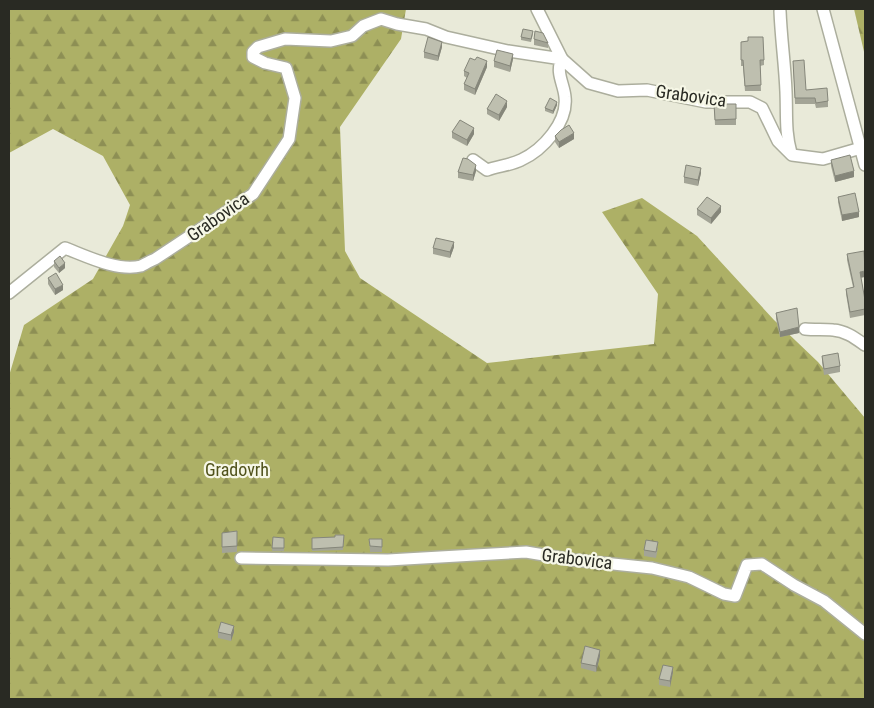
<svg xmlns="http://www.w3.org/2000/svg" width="874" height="708" viewBox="0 0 874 708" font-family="'Roboto Condensed',sans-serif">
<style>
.forest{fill:url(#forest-firs)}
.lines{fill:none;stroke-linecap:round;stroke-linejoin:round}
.minor-casing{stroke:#acae9d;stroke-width:14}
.minor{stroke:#fff;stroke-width:11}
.wall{fill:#a3a496}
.shaded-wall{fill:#85867a}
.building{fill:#bebfaf;stroke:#85867a}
.labels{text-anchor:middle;stroke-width:4.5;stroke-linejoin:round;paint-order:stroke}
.street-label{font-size:18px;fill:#292a23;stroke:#f6f7e6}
.park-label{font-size:18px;fill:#50521b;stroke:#f6f7e6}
</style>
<defs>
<pattern id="forest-firs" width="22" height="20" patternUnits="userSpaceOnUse" patternTransform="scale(1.25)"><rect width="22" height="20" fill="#adb066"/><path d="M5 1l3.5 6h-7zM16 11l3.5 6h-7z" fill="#8d8f54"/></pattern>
</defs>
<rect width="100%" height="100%" fill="#e9ead9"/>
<g class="forest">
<path d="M9 9H406L401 39 340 127 345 251 360 278 487 363 654 344 658 294 602 212 642 198 697 236 774 320 818 362 865 418V699H9V376L24 325 93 279 123 226 130 205 103 156 53 129 9 153Z"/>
<path d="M854 9H865V56Z"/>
</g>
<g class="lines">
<defs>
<g id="minor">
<path d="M537 9 562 59 589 83 618 91 647 90 706 102H750L762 108 778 141 792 155 823 159 861 148"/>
<path d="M823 9 865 165"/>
<path d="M780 11C781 38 785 65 786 92 787 114 785 132 791 153"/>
<path d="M9 293 65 248C86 256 118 272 141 266 145 264 150 261 155 259L253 194 289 139 295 98 286 68 265 63 253 57V52L258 47 285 39 331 41 352 36 363 26 381 19 397 24 426 29 446 37 508 51 562 59C555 72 564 84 565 97 568 122 543 150 521 160 511 165 498 166 487 170L473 160"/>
<path d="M805 329C815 330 824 329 833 330 846 331 855 338 865 345"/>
<path d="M241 558 388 560 526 552 574 560 652 568 689 577 724 594 735 596 747 565 762 564 794 585 824 601 865 634"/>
</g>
</defs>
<use href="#minor" class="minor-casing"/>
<use href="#minor" class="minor"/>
</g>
<g class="wall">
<path d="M533 34 531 42 521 40V37Z"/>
<path d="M534 39 548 43V48L534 45Z"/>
<path d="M748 41 764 60V65L760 66 761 91H745L743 66H741V42Z"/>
<path d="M442 47 438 61 424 58V52Z"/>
<path d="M513 59 510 72 494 67V61Z"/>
<path d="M793 61 806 90 828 101V107L816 108 815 104H795Z"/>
<path d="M487 67 475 95 464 90V84L467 78 464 76V71Z"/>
<path d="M714 104H736V125H715Z"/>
<path d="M557 105 553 114 545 111V108Z"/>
<path d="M507 107 499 121 487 114V109Z"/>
<path d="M452 132 474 134 467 146 452 138Z"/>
<path d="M555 136 574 139 559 148 555 142Z"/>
<path d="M831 160 854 177 835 182 831 166Z"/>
<path d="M476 171 473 181 458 178V172Z"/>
<path d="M701 173 698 186 684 183V177Z"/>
<path d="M838 197 859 217 842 221 838 202Z"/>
<path d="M697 209 721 212 711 224 697 215Z"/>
<path d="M454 247 450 258 433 254V248Z"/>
<path d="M847 254 861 278 865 300V315L850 318 846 294V289L853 287 847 260Z"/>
<path d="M54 261 65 268 59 273 54 267Z"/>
<path d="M48 278 63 290 55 295 48 284Z"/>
<path d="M776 313 799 333 780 337 776 319Z"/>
<path d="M822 356 840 366V372L824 375 822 362Z"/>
<path d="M237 531V552L222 553V533Z"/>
<path d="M344 535 343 550 312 551V538L335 537Z"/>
<path d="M273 537 284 538V551H272Z"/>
<path d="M369 539H382V552H370Z"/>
<path d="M658 548 656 558 644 556V550Z"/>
<path d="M218 632H234L231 641 218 638Z"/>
<path d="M600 656 596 672 581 668V663Z"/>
<path d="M673 672 670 687 659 685V679Z"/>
</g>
<g class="shaded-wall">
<path d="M442 42V47L438 61V56Z"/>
<path d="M513 54V59L510 72V66Z"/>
<path d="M487 61V67L475 95V89Z"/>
<path d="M507 101V107L499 121V115Z"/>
<path d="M557 102V105L553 114V111Z"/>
<path d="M474 128V134L467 146V140Z"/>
<path d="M574 133V139L559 148V142Z"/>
<path d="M476 165V171L473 181V175Z"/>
<path d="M701 168V173L698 186V180Z"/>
<path d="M854 171V177L835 182V176Z"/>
<path d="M721 206V212L711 224V218Z"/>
<path d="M859 212V217L842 221V215Z"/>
<path d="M454 242V247L450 258V252Z"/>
<path d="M65 263V268L59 273V268Z"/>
<path d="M865 271V277L860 278V272Z"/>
<path d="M63 285V290L55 295V289Z"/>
<path d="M799 327V333L780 337V332Z"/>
<path d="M234 626V632L231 641V635Z"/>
<path d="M600 650V656L596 672V666Z"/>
<path d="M673 667V672L670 687V681Z"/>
</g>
<g class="building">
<path d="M523 29 533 31 531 39 521 37Z"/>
<path d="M535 31 543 33 548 43 534 39Z"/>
<path d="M428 37 442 42 438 56 424 52Z"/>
<path d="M748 37H763L764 60H760L761 85 745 86 743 60H741V42L748 41Z"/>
<path d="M497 50 513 54 510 66 494 61Z"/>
<path d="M477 57 487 61 475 89 464 84 469 73 464 71 470 58 475 60Z"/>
<path d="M804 60 806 90 827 88 828 101 816 103 815 98H795L793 61Z"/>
<path d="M496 94 507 101 499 115 487 109Z"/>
<path d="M550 98 557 102 553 111 545 108Z"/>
<path d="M714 104H736V119L715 120Z"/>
<path d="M460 120 474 128 467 140 452 132Z"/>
<path d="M569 125 574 133 559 142 555 136 561 130Z"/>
<path d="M850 155 854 171 835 176 831 160Z"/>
<path d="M463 158 468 159 476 165 473 175 458 172Z"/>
<path d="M686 165 701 168 698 180 684 177Z"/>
<path d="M855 193 859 212 842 215 838 197Z"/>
<path d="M707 197 721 206 711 218 697 209Z"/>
<path d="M436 238 454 242 450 252 433 248Z"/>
<path d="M864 251 865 271 860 272 865 300V309L850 312 846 289 854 287 847 254Z"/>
<path d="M60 256 65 263 59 268 54 261Z"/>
<path d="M56 273 63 285 55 289 48 278Z"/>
<path d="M797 308 799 327 780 332 776 313Z"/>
<path d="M838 353 840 366 824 369 822 356Z"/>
<path d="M237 531V546L222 547V533Z"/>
<path d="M335 535H344L343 547 312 549V538L335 537Z"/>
<path d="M273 537 284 538V548H272Z"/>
<path d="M369 539H382V547L370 546Z"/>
<path d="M646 540 658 542 656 552 644 550Z"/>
<path d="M221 622 234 626 231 635 218 632Z"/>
<path d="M585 646 600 650 596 666 581 663Z"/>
<path d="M663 665 673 667 670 681 659 679Z"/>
</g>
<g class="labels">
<g class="street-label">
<text transform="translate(691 96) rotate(8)" y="6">Grabovica</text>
<text transform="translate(218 217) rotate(-35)" y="6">Grabovica</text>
<text transform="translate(577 559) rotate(7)" y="6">Grabovica</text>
</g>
<g class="park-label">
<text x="237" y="476">Gradovrh</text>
</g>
</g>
<rect width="874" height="708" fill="none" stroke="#292a23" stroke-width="20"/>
</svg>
